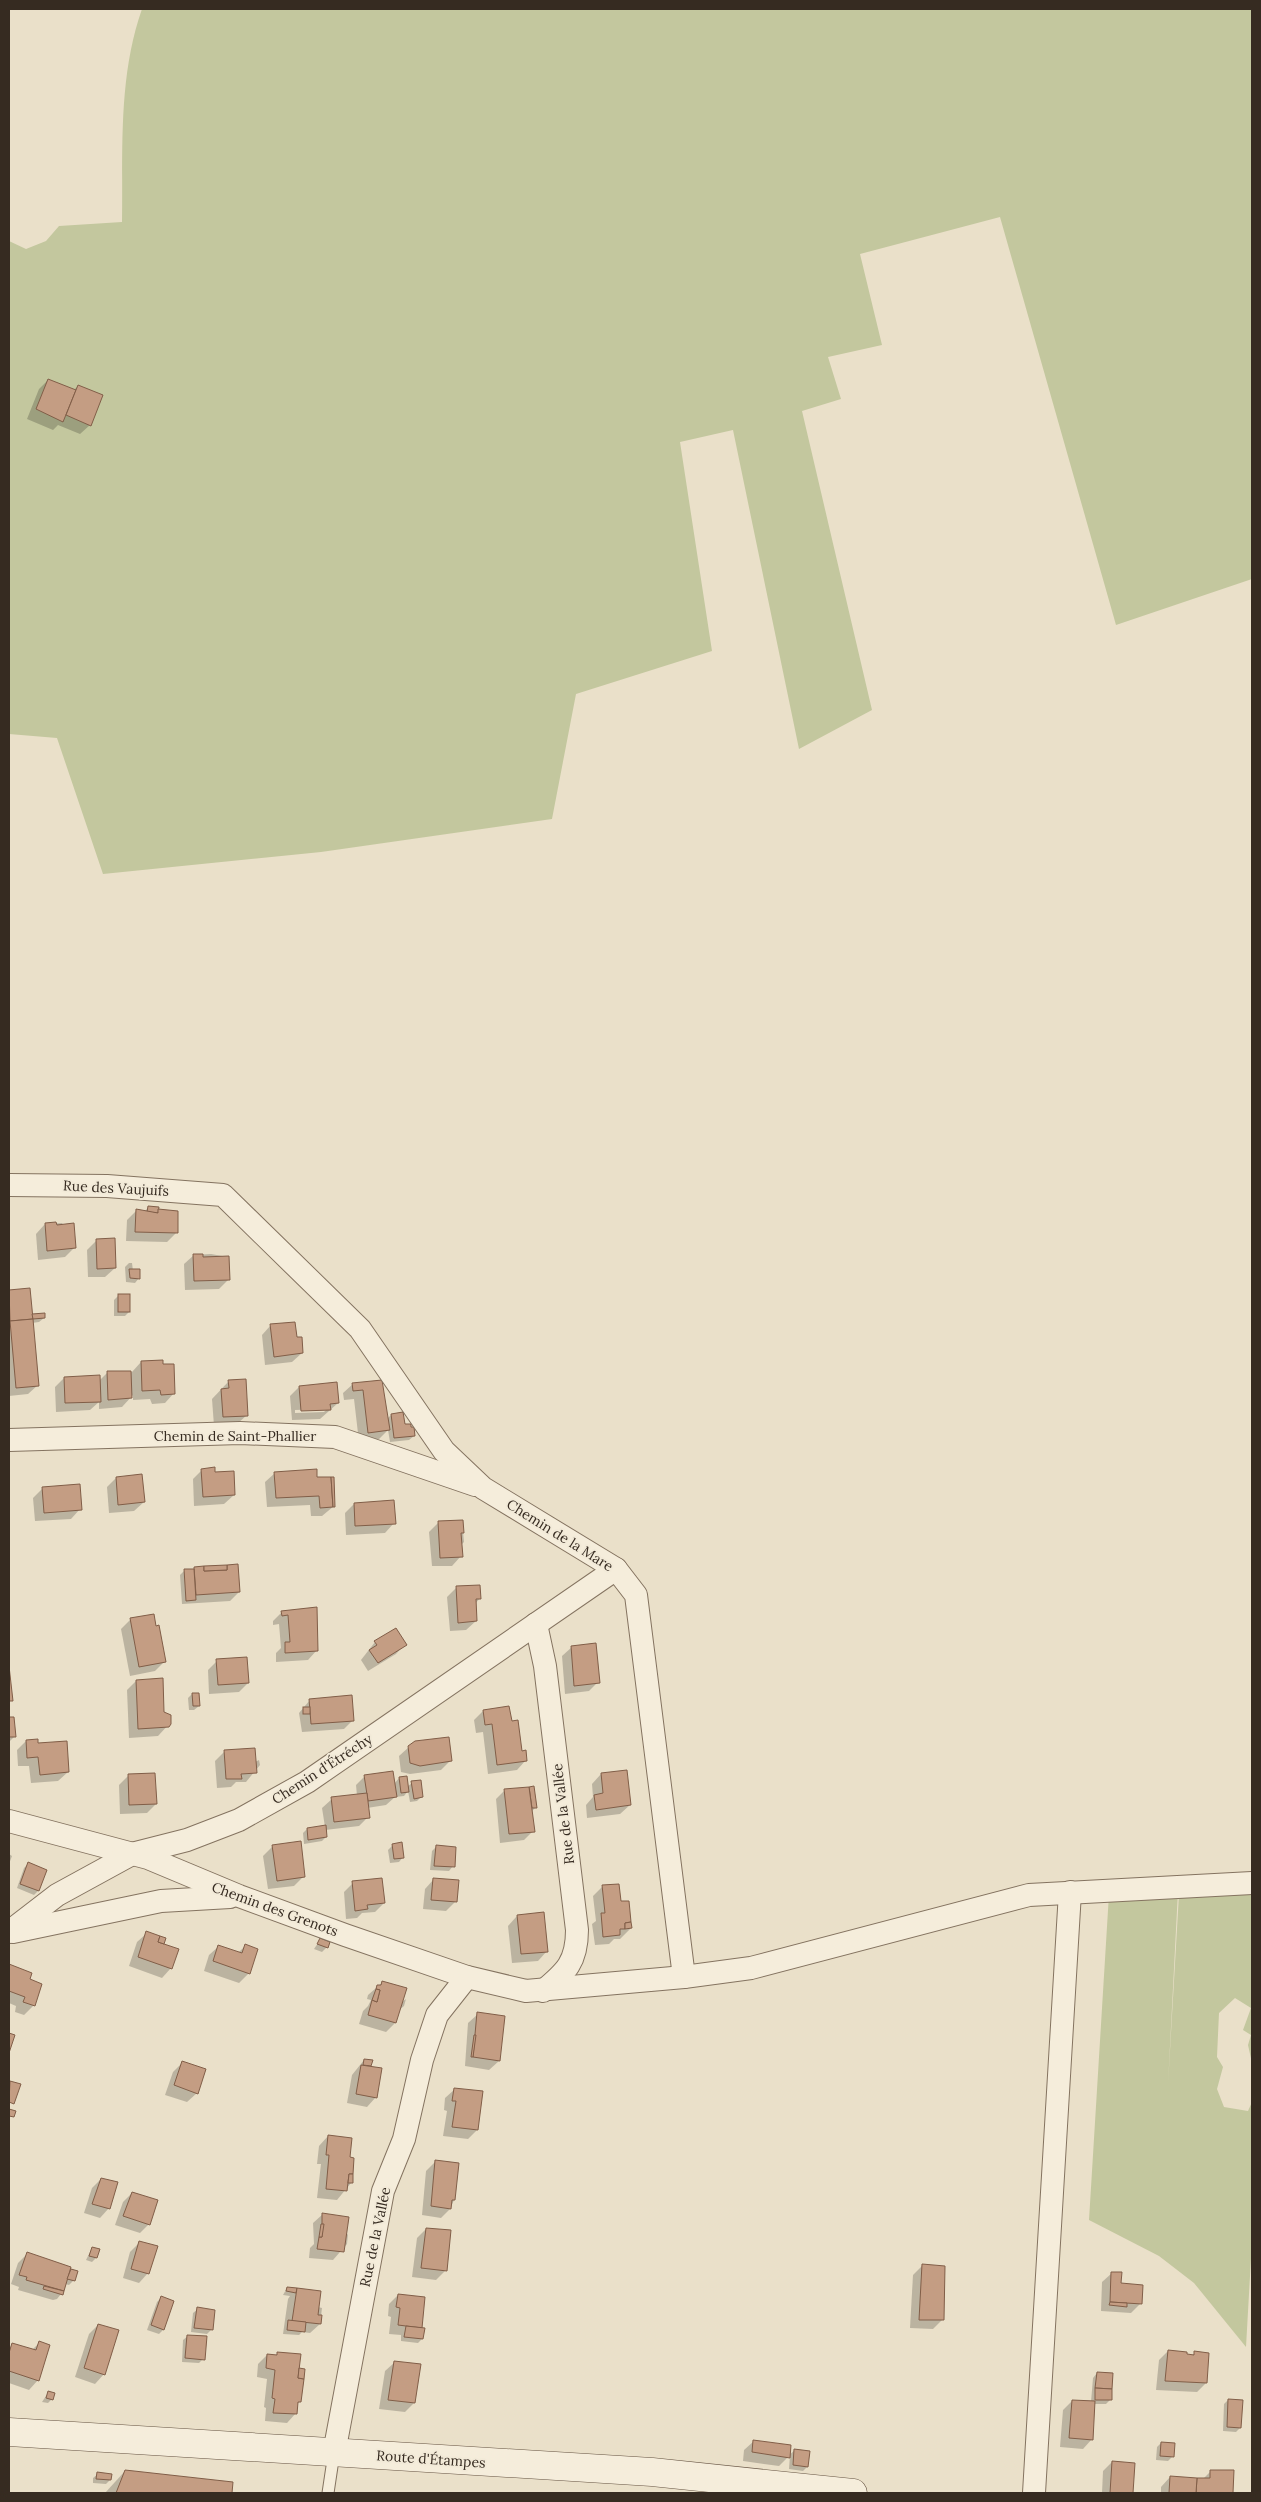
<svg xmlns="http://www.w3.org/2000/svg" width="1261" height="2502" viewBox="0 0 1261 2502" font-family="Lora,serif">
<style>
.green{fill:#c3c79e}
.shadow{fill:#0003;fill-rule:evenodd}
.building{fill:#c49d83;stroke:#815e48}
.lines{fill:none;stroke-linecap:round;stroke-linejoin:round}
.service-casing{stroke:#847360;stroke-width:13}
.minor-casing{stroke:#847360;stroke-width:24}
.secondary-casing{stroke:#665443;stroke-width:29}
.service{stroke:#f5eddb;stroke-width:11}
.minor{stroke:#f5eddb;stroke-width:22}
.secondary{stroke:#f5eddb;stroke-width:28}
.labels{text-anchor:middle;stroke-width:4;stroke-linejoin:round;paint-order:stroke}
.street-label{font-size:14px;fill:#362b21;stroke:#f2ead8}
</style>
<rect width="100%" height="100%" fill="#eae0c9"/>
<g class="green">
<path d="M142 9H1252V579L1116 625 1000 217 860 254 882 345 828 357 841 399 802 411 872 710 799 749 733 430 680 442 712 651 576 694 552 819 321 852 103 874 57 738 9 734V241L26 249 46 241 59 226 122 222C123 151 118 77 142 9Z"/>
<path d="M1178 1891 1168 2085 1179 1894H1252V2063L1248 2045 1251 2035 1243 2030 1251 2008 1235 1998 1219 2013 1217 2057 1223 2067 1217 2089 1224 2107 1248 2111 1252 2102V2241L1246 2347 1194 2283 1159 2256 1089 2220 1109 1894Z"/>
</g>
<g class="shadow">
<path d="M48 380 74 390 78 386 90 425 80 434 58 425 53 430 27 419 39 389Z"/>
<path d="M149 1207 176 1233 167 1242 126 1241 127 1220 136 1211 144 1212Z"/>
<path d="M62 1223 75 1247 65 1257 38 1260 36 1234 45 1224Z"/>
<path d="M97 1240 115 1268 105 1277H88L87 1250Z"/>
<path d="M211 1254 228 1257 229 1279 219 1289 185 1290 184 1264 194 1255Z"/>
<path d="M129 1263H132L133 1271 139 1278 135 1283 126 1282 125 1267Z"/>
<path d="M29 1289 31 1315 44 1318 39 1322 32 1323 38 1385 28 1394 9 1396V1291Z"/>
<path d="M118 1296 129 1312 125 1316H114V1300Z"/>
<path d="M271 1325 296 1339 302 1353 292 1362 265 1365 262 1335Z"/>
<path d="M141 1362 174 1393 165 1403 152 1404 150 1399 133 1400V1395L122 1407 99 1409V1402L90 1410 56 1412 55 1387 64 1378 99 1381 107 1373 132 1372Z"/>
<path d="M229 1381 247 1415 237 1424 214 1426 212 1399Z"/>
<path d="M381 1381 387 1419 391 1415 404 1425 414 1436 409 1440 390 1442 388 1430 379 1439 359 1442 354 1399 344 1400 343 1393 353 1384Z"/>
<path d="M299 1387 338 1403 320 1419 292 1420 290 1396ZM327 1409 324 1412 295 1413V1410Z"/>
<path d="M202 1470 214 1474 234 1495 224 1504 194 1506 193 1479Z"/>
<path d="M275 1473 316 1478 334 1506 322 1516H311L310 1505 267 1507 265 1482Z"/>
<path d="M116 1478 144 1502 134 1511 109 1513 107 1487Z"/>
<path d="M43 1488 80 1509 71 1519 35 1521 33 1498Z"/>
<path d="M354 1504 394 1523 385 1533 346 1535 345 1513Z"/>
<path d="M462 1521 464 1542 461 1545V1556L452 1566H432L429 1532 438 1523Z"/>
<path d="M194 1568 239 1592 230 1601 182 1604 180 1575 184 1571H192Z"/>
<path d="M456 1588 480 1598 475 1604 476 1621 466 1630 450 1631 447 1597Z"/>
<path d="M316 1609 317 1650 308 1660 276 1662V1653L281 1648 279 1624 273 1625V1621L282 1612Z"/>
<path d="M131 1619 155 1627 165 1661 155 1671 130 1676 121 1629Z"/>
<path d="M375 1642 405 1644 396 1654 368 1671 361 1660Z"/>
<path d="M572 1647 598 1682 589 1691 565 1694 562 1656Z"/>
<path d="M217 1661 248 1683 239 1692 209 1694 208 1670Z"/>
<path d="M136 1681 170 1723 158 1736 129 1738 127 1690Z"/>
<path d="M192 1694 199 1706 194 1710H189L188 1698Z"/>
<path d="M310 1700 353 1720 344 1729 302 1732 299 1713Z"/>
<path d="M483 1711 510 1723 526 1760 517 1770 488 1774 483 1732 476 1733 474 1720Z"/>
<path d="M13 1718 15 1736 9 1742V1719Z"/>
<path d="M26 1741 68 1772 58 1781 31 1783 29 1766H18L17 1750Z"/>
<path d="M409 1747 450 1761 441 1770 410 1774 401 1772 399 1756Z"/>
<path d="M224 1752 255 1762 259 1760 260 1765 246 1782H236L231 1787 217 1788 215 1761Z"/>
<path d="M601 1774 630 1805 620 1814 587 1818 586 1805 593 1797 592 1784Z"/>
<path d="M128 1776 156 1804 147 1813 120 1814 119 1785Z"/>
<path d="M365 1776 394 1784 399 1778 407 1787 412 1783 421 1797 417 1801 410 1802 408 1791 404 1796 395 1797 386 1805 367 1808 368 1817 359 1826 325 1830 326 1837 322 1841 304 1844 303 1833 307 1829 325 1827 322 1808 332 1799 357 1796 356 1785Z"/>
<path d="M533 1787 536 1807 531 1812 533 1831 524 1840 500 1843 496 1799 505 1790Z"/>
<path d="M393 1845 403 1857 399 1862 390 1863 388 1850Z"/>
<path d="M273 1846 304 1876 294 1886 268 1889 263 1856Z"/>
<path d="M436 1847 453 1866 449 1871 430 1870 432 1851Z"/>
<path d="M9 1854 12 1856 9 1864Z"/>
<path d="M28 1864 38 1891 34 1895 17 1888 24 1868Z"/>
<path d="M434 1879 456 1901 446 1911 423 1909 425 1889Z"/>
<path d="M353 1883 384 1903 375 1912 362 1913 357 1918 346 1919 344 1892Z"/>
<path d="M602 1887 620 1902 631 1928 620 1939H614L609 1944 595 1945 592 1924 596 1921 593 1896Z"/>
<path d="M543 1914 547 1951 538 1961 512 1963 508 1926 517 1916Z"/>
<path d="M147 1933 163 1944 171 1968 162 1978 129 1966 137 1942Z"/>
<path d="M320 1940 327 1947 322 1952 314 1949Z"/>
<path d="M219 1946 238 1953 245 1946 249 1973 239 1983 204 1971 209 1955Z"/>
<path d="M9 1966 31 1974 29 1980 40 1984 33 2006 24 2015 15 2012 16 2006 9 2003Z"/>
<path d="M383 1982 402 2002 406 1999 404 2006 399 2010 395 2023 386 2032 359 2024 363 2011 368 2006 371 2000 367 1999 368 1995Z"/>
<path d="M478 2014 499 2061 489 2070 465 2066 468 2023Z"/>
<path d="M364 2060 370 2066 368 2067 376 2097 367 2107 347 2103 352 2075Z"/>
<path d="M182 2063 197 2093 187 2102 165 2095 173 2072Z"/>
<path d="M455 2089 477 2130 468 2139 443 2136 447 2111 444 2110 445 2098Z"/>
<path d="M328 2136 348 2158 351 2183 337 2200 317 2198 321 2164H317L319 2146Z"/>
<path d="M435 2162 454 2200 450 2209 441 2218 422 2215 426 2171Z"/>
<path d="M101 2179 109 2208 100 2218 84 2213 92 2188Z"/>
<path d="M132 2193 149 2224 140 2233 115 2225 123 2202Z"/>
<path d="M323 2214 345 2236 348 2234 347 2244 333 2260 309 2258 310 2248 314 2244 313 2223Z"/>
<path d="M426 2229 445 2271 436 2280 412 2277 417 2238Z"/>
<path d="M140 2242 148 2273 139 2283 123 2278 130 2252Z"/>
<path d="M92 2248 96 2258 92 2262 86 2260Z"/>
<path d="M27 2254 77 2271 73 2281 69 2285 65 2284 61 2294 57 2299 53 2300 18 2290 19 2287 11 2284 18 2263Z"/>
<path d="M922 2266 942 2320 933 2329 910 2328 913 2275Z"/>
<path d="M1112 2273 1140 2304 1131 2313 1101 2311 1102 2282Z"/>
<path d="M287 2288 320 2292 318 2307 322 2308 320 2324 310 2333 302 2332 299 2335 283 2334 288 2299 290 2296 283 2295Z"/>
<path d="M398 2295 420 2329 422 2339 418 2343 401 2341V2335L389 2334 391 2317 388 2316 389 2304Z"/>
<path d="M161 2298 172 2302 163 2330 159 2334 147 2330 157 2302Z"/>
<path d="M198 2309 212 2329 207 2334 191 2332 193 2313Z"/>
<path d="M98 2325 104 2374 95 2384 75 2377 89 2334Z"/>
<path d="M188 2336 203 2359 199 2363 182 2362 183 2340Z"/>
<path d="M39 2343 38 2380 29 2390 9 2383V2348L12 2345 32 2350Z"/>
<path d="M1168 2351 1191 2356 1195 2353 1206 2383 1197 2392 1156 2390 1159 2360Z"/>
<path d="M278 2353 297 2372 300 2401 297 2404 296 2413 287 2423 265 2421 266 2408 264 2407 267 2379 257 2377 258 2364 267 2355 275 2356Z"/>
<path d="M395 2362 414 2403 405 2412 379 2409 385 2371Z"/>
<path d="M1097 2373 1110 2400 1106 2404H1094L1092 2439 1083 2449 1060 2447 1063 2410 1072 2401 1091 2402 1093 2378Z"/>
<path d="M48 2393 52 2399 48 2403 42 2402Z"/>
<path d="M1228 2400 1240 2428 1236 2432 1223 2431 1224 2404Z"/>
<path d="M754 2441 788 2456 795 2450 807 2467 803 2471 789 2469 790 2455 779 2466 743 2461 744 2450Z"/>
<path d="M1161 2443 1172 2457 1168 2461 1156 2460 1157 2447Z"/>
<path d="M1112 2462 1134 2464 1132 2493H1102L1103 2471Z"/>
<path d="M125 2471 232 2483 231 2493H105Z"/>
<path d="M1211 2471H1233L1232 2493H1161V2487L1170 2477 1203 2479Z"/>
<path d="M98 2474 110 2480 106 2484 93 2483V2478Z"/>
</g>
<g class="building">
<path d="M48 379 76 390 63 422 36 409Z"/>
<path d="M78 385 103 395 91 426 66 415Z"/>
<path d="M148 1206 159 1207 158 1213 147 1212Z"/>
<path d="M136 1209 158 1213V1209L178 1211V1233L135 1232Z"/>
<path d="M56 1222 57 1225 74 1223 76 1248 47 1251 45 1223Z"/>
<path d="M115 1238 116 1268 97 1269 96 1239Z"/>
<path d="M193 1254H203V1257L229 1256 230 1280 194 1281Z"/>
<path d="M129 1269H140V1279L130 1278Z"/>
<path d="M30 1288 33 1319 10 1321 9 1290Z"/>
<rect x="118" y="1294" width="12" height="18"/>
<path d="M45 1313V1318L33 1319 32 1314Z"/>
<path d="M33 1319 39 1386 16 1388 10 1321Z"/>
<path d="M295 1322 297 1337H302L303 1353 274 1357 270 1324Z"/>
<path d="M163 1360V1364H174L175 1394 161 1395 160 1390 142 1391 141 1361Z"/>
<path d="M107 1371H131L132 1398 108 1400Z"/>
<path d="M100 1375 101 1402 65 1403 64 1377Z"/>
<path d="M246 1379 248 1416 223 1417 221 1389 229 1388 228 1380Z"/>
<path d="M382 1380 390 1430 368 1433 363 1390 353 1391 352 1383Z"/>
<path d="M337 1382 339 1403 330 1404 331 1410 301 1411 299 1386Z"/>
<path d="M403 1412 405 1424H411V1427H414L415 1436 394 1438 391 1414Z"/>
<path d="M215 1467V1472L234 1471 235 1495 203 1497 201 1469Z"/>
<path d="M317 1469V1477H331L333 1507 320 1508 319 1496 276 1498 274 1472Z"/>
<path d="M142 1474 145 1502 118 1505 116 1477Z"/>
<path d="M331 1477H334L335 1507H333Z"/>
<path d="M80 1484 82 1510 44 1513 42 1487Z"/>
<path d="M394 1500 396 1524 355 1526 354 1503Z"/>
<path d="M463 1520 464 1533H461L463 1557 440 1558 438 1521Z"/>
<path d="M238 1564 240 1592 196 1595 194 1567 204 1566V1571L227 1570V1565Z"/>
<path d="M227 1565V1570L204 1571V1566Z"/>
<path d="M184 1569H194L196 1600 186 1601Z"/>
<path d="M480 1585 481 1599H476L477 1621 458 1623 456 1586Z"/>
<path d="M317 1607 318 1651 285 1653V1642H290L288 1615 282 1616 281 1611Z"/>
<path d="M154 1614 156 1626 159 1625 166 1662 139 1667 130 1618Z"/>
<path d="M396 1628 407 1645 378 1663 369 1650 377 1645 374 1641Z"/>
<path d="M596 1643 600 1683 574 1686 571 1646Z"/>
<path d="M247 1657 249 1683 218 1685 216 1659Z"/>
<path d="M9 1666 13 1701H9Z"/>
<path d="M163 1678 164 1712 171 1715V1724L169 1727 138 1729 136 1680Z"/>
<path d="M192 1693H199L200 1706H193Z"/>
<path d="M352 1695 354 1721 311 1724 309 1699Z"/>
<path d="M509 1706 512 1721 518 1720 522 1751 526 1750 527 1761 497 1765 492 1724 485 1725 483 1710Z"/>
<rect x="303" y="1707" width="7" height="7"/>
<path d="M9 1717H14L16 1737H9Z"/>
<path d="M449 1737 452 1761 420 1766 410 1763 408 1746 415 1741Z"/>
<path d="M38 1739V1743L67 1741 69 1772 40 1775 38 1757 27 1758 26 1740Z"/>
<path d="M255 1748 257 1773 241 1774 242 1779H226L224 1750Z"/>
<path d="M627 1770 631 1805 596 1810 594 1795 603 1793 601 1773Z"/>
<path d="M393 1771 397 1797 368 1801 364 1775Z"/>
<path d="M155 1773 157 1804 129 1805 128 1774Z"/>
<path d="M407 1776 409 1792 401 1793 399 1777Z"/>
<path d="M421 1780 423 1797 414 1799 411 1781Z"/>
<path d="M534 1786 537 1808H532L529 1787Z"/>
<path d="M529 1787 535 1832 509 1834 504 1789Z"/>
<path d="M367 1793 370 1818 334 1822 331 1797Z"/>
<path d="M326 1825 327 1837 308 1840 307 1828Z"/>
<path d="M301 1841 305 1877 277 1881 272 1845Z"/>
<path d="M402 1842 404 1858 394 1859 392 1844Z"/>
<path d="M436 1845 456 1847 455 1867 434 1866Z"/>
<path d="M28 1862 47 1870 39 1891 20 1884Z"/>
<path d="M382 1878 385 1903 367 1905 368 1909 355 1911 352 1881Z"/>
<path d="M433 1878 459 1880 457 1902 431 1900Z"/>
<path d="M619 1884 621 1901H629L631 1922 625 1923V1929H620V1935L603 1937 601 1913H605L602 1885Z"/>
<path d="M544 1912 548 1952 521 1954 517 1915Z"/>
<path d="M631 1922 632 1928 625 1929V1923Z"/>
<path d="M146 1931 160 1936 158 1942 179 1949 172 1969 138 1957Z"/>
<path d="M160 1936 166 1938 164 1944 158 1942Z"/>
<path d="M320 1938 330 1942 328 1948 317 1944Z"/>
<path d="M245 1944 258 1949 250 1974 213 1961 218 1945 242 1953Z"/>
<path d="M9 1964 32 1973 30 1979 42 1984 35 2006 23 2002 25 1997 9 1991Z"/>
<path d="M382 1981 407 1988 396 2023 368 2015 372 2000 377 2002 380 1990 376 1989 377 1985H381Z"/>
<path d="M376 1989 380 1990 377 2002 372 2000Z"/>
<path d="M477 2012 505 2016 500 2061 473 2057Z"/>
<path d="M9 2033 15 2035 9 2053Z"/>
<path d="M474 2035H476L473 2057H471Z"/>
<path d="M364 2059 373 2060 371 2066 363 2065Z"/>
<path d="M182 2061 206 2069 198 2094 174 2085Z"/>
<path d="M361 2065 382 2068 377 2098 356 2094Z"/>
<path d="M10 2081 21 2084 14 2104 9 2102Z"/>
<path d="M454 2088 483 2091 478 2130 452 2127 456 2101H452Z"/>
<path d="M9 2109 16 2111 14 2117 9 2116Z"/>
<path d="M328 2135 352 2138 350 2157 354 2158 353 2174H349L347 2191 326 2189 329 2155H326Z"/>
<path d="M435 2160 459 2163 455 2200H452L451 2209 431 2206Z"/>
<path d="M349 2174H353V2183H348Z"/>
<path d="M101 2178 118 2182 110 2209 92 2204Z"/>
<path d="M132 2192 158 2200 150 2225 123 2216Z"/>
<path d="M322 2213 349 2217 344 2252 317 2249 319 2237H322Z"/>
<path d="M321 2224H324L322 2237H319Z"/>
<path d="M426 2228 451 2230 447 2271 421 2268Z"/>
<path d="M139 2241 158 2246 149 2274 131 2269Z"/>
<path d="M92 2247 100 2249 97 2258 89 2256Z"/>
<path d="M27 2252 71 2267 64 2291 26 2280 27 2277 19 2275Z"/>
<path d="M922 2264 945 2266 944 2320H919Z"/>
<path d="M71 2269 78 2271 75 2281 67 2279Z"/>
<path d="M1111 2272H1122L1121 2283 1143 2285 1142 2304 1110 2302Z"/>
<path d="M44 2286 64 2291 63 2295 43 2289Z"/>
<path d="M287 2287 297 2288 296 2293 286 2291Z"/>
<path d="M297 2288 321 2291 318 2315H322L321 2324 292 2321Z"/>
<path d="M398 2294 425 2297 422 2328 398 2325 400 2308 396 2307Z"/>
<path d="M161 2296 174 2301 164 2330 151 2325Z"/>
<path d="M1110 2302 1127 2303V2307L1109 2305Z"/>
<path d="M197 2307 215 2310 213 2330 194 2328Z"/>
<path d="M288 2320 306 2322 305 2332 287 2330Z"/>
<path d="M98 2324 119 2330 105 2375 84 2368Z"/>
<path d="M406 2326 425 2328 423 2339 404 2337Z"/>
<path d="M187 2335 207 2336 205 2360 185 2358Z"/>
<path d="M39 2341 50 2345 39 2381 9 2371V2353L12 2343 36 2350Z"/>
<path d="M1168 2350 1187 2352V2354L1194 2355V2351L1209 2353 1207 2383 1165 2381Z"/>
<path d="M277 2352 301 2354 298 2378 304 2379 301 2402H298L297 2414 273 2413 275 2399 272 2398 275 2370 266 2368 267 2354 277 2355Z"/>
<path d="M394 2361 421 2364 415 2403 388 2400Z"/>
<path d="M299 2368 305 2369 304 2379 298 2378Z"/>
<path d="M1097 2372 1113 2373 1112 2389 1095 2388Z"/>
<path d="M1095 2388 1112 2389V2400H1095Z"/>
<path d="M48 2391 55 2393 53 2400 46 2398Z"/>
<path d="M1228 2399 1243 2400 1241 2428 1227 2427Z"/>
<path d="M1072 2400 1095 2401 1093 2440 1069 2438Z"/>
<path d="M753 2440 791 2445 790 2458 752 2452Z"/>
<path d="M1161 2442 1175 2443 1174 2457 1160 2456Z"/>
<path d="M794 2449 810 2451 808 2467 793 2465Z"/>
<path d="M1112 2461 1135 2463 1133 2493H1110Z"/>
<path d="M125 2470 233 2482 232 2493H116Z"/>
<path d="M1210 2470H1234L1233 2493H1196L1197 2478H1210Z"/>
<path d="M97 2472 112 2474 111 2480 96 2479Z"/>
<path d="M1170 2476 1197 2478 1196 2493H1169Z"/>
</g>
<g class="lines">
<defs>
<path id="service" d="M328 2493 334 2453"/>
<g id="minor">
<path d="M9 1185 107 1186 223 1195 360 1329 444 1451 483 1488 616 1569 636 1595 684 1977"/>
<path d="M9 1440 240 1433 335 1437 475 1485"/>
<path d="M536 1624 545 1666 577 1930C577 1962 566 1972 543 1991"/>
<path d="M9 1821 148 1858 239 1896 345 1935 467 1977 526 1991 684 1977 751 1968 1029 1895 1252 1883"/>
<path d="M9 1932 57 1895 132 1854 187 1840 239 1820 307 1782 616 1569"/>
<path d="M13 1932 161 1901 230 1897"/>
<path d="M334 2453 383 2191 404 2139 422 2060 437 2015 467 1977"/>
<path d="M1034 2493 1070 1892"/>
</g>
<path id="secondary" d="M9 2432 652 2472 853 2493"/>
</defs>
<use href="#service" class="service-casing"/>
<use href="#minor" class="minor-casing"/>
<use href="#secondary" class="secondary-casing"/>
<use href="#service" class="service"/>
<use href="#minor" class="minor"/>
<use href="#secondary" class="secondary"/>
</g>
<g class="labels">
<g class="street-label">
<text transform="translate(116 1188) rotate(3)" y="5">Rue des Vaujuifs</text>
<text x="235" y="1441">Chemin de Saint-Phallier</text>
<text transform="translate(560 1535) rotate(32)" y="5">Chemin de la Mare</text>
<text transform="translate(322 1769) rotate(-33)" y="5">Chemin d'Étréchy</text>
<text transform="translate(563 1814) rotate(-97)" y="5">Rue de la Vallée</text>
<text transform="translate(275 1909) rotate(20)" y="5">Chemin des Grenots</text>
<text transform="translate(375 2237) rotate(-78)" y="5">Rue de la Vallée</text>
<text transform="translate(431 2459) rotate(4)" y="5">Route d'Étampes</text>
</g>
</g>
<rect width="1261" height="2502" fill="none" stroke="#362b21" stroke-width="20"/>
</svg>
